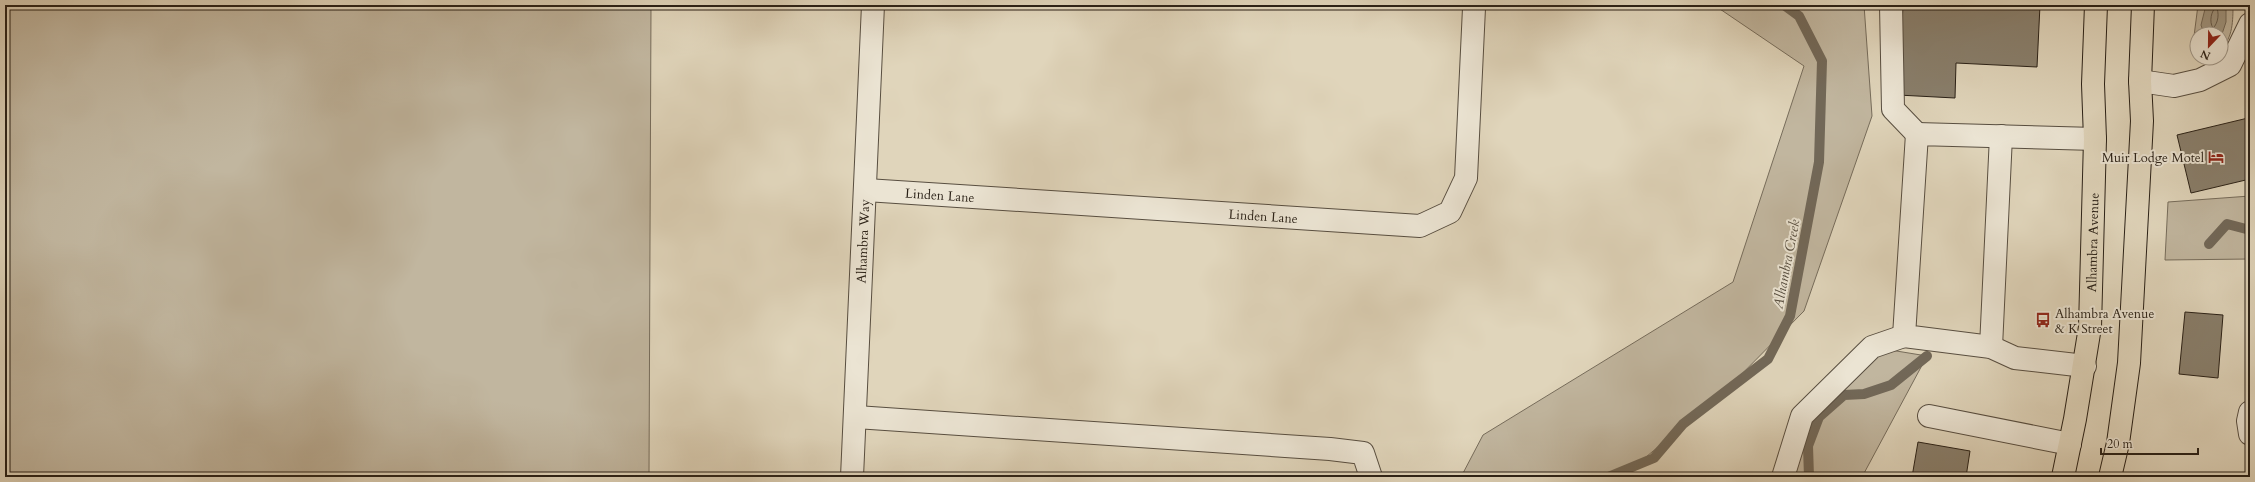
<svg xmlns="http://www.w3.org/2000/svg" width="2255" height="482" viewBox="0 0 2255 482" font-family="Cardo,serif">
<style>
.green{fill:#c1b69f;stroke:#766c5b}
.water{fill:#a29883;stroke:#726858}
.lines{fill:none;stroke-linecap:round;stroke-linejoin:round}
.shore{stroke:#665c4d;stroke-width:1}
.stream{stroke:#726858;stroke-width:10}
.building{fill:#897f6c;stroke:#2a2117}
.minor-casing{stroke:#584e40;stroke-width:24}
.major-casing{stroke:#2a2117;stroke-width:24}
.minor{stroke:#ebe4d3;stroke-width:22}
.major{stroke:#e0d5bb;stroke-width:22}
.labels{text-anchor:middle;stroke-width:4;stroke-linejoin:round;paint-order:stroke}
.poi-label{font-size:13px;fill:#2a2117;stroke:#ebe4d3;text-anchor:end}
.street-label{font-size:13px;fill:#2a2117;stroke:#ebe4d3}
.water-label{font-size:14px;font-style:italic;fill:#544b3d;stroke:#ebe4d3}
</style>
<rect width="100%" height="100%" fill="#e0d5bb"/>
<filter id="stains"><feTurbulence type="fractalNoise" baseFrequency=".005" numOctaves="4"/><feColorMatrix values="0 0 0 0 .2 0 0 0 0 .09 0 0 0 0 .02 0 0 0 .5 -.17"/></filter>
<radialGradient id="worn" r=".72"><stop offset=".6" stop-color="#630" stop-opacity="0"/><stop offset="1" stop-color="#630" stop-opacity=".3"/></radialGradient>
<g class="green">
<path d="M5 5H651L649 477H5Z"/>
<path d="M1714 5H1864L1872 116 1804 311 1725 391 1622 477H1461L1483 435 1733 282 1804 66Z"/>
<path d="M2198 5H2233C2233 19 2233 39 2221 48V34H2197V48L2193 44Z"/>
<path d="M2250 196V259L2165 260 2168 202Z"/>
<path d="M1872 347 1927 356 1862 477H1783L1802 416Z"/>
</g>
<path class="water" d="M2206 5H2226V22L2221 37V34H2204L2201 25Z"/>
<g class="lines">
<path class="shore" d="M2216 7C2220 12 2218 24 2213 28 2209 22 2211 11 2216 7Z"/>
<g class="stream">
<path d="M2209 244 2227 224 2250 230"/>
<path d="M1608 477 1654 458 1683 424 1768 359 1790 316 1819 162 1822 61 1799 16 1784 5"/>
<path d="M1809 477 1808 446 1819 417 1844 395 1864 394 1891 385 1927 356"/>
</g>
</g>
<g class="building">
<path d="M1903 5H2040L2037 67 1956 63 1955 98 1898 95Z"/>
<path d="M2250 113V179L2191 193 2177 135 2248 118Z"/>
<path d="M2185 312 2223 315 2218 378 2179 374Z"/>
<path d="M1918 442 1970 451 1966 477H1912Z"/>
</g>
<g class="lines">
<defs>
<g id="minor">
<path d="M1891 5 1893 109 1917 134"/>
<path d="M2140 81 2174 86 2200 80 2230 65 2250 24"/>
<path id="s1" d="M866 190 1420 226 1450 212 1466 178 1474 8"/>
<path d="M1991 347 2001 136"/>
<path d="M2085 366 2015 358 1991 347 1904 336 1917 134 2095 139"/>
<path d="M2250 412 2248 421 2250 434"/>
<path d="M1929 416 2070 444"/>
<path d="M856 417 1330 449 1363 453 1371 477"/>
<path id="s2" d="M852 477 873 5"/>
<path d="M1783 477 1802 416 1872 347 1904 336"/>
</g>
<g id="major">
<path id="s3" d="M2063 477 2075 419 2090 327 2095 139 2093 84 2096 5"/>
<path d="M2110 477 2118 443 2129 363 2142 121 2140 81 2143 5"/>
</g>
</defs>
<use href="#minor" class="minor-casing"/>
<use href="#major" class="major-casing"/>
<use href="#minor" class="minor"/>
<use href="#major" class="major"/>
</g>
<defs>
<symbol id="hotel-bare" viewBox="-9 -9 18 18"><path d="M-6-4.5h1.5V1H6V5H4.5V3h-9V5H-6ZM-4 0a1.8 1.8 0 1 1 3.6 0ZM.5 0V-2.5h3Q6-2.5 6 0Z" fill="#8f2418" stroke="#ebe4d3" stroke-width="2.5" paint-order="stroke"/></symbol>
<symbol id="bus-bare" viewBox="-9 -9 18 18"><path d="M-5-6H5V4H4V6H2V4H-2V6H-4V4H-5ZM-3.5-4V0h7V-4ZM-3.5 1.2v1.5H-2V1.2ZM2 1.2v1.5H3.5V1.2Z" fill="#8f2418" stroke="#ebe4d3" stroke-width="2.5" paint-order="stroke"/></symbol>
</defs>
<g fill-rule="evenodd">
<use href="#hotel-bare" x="2205" y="146" width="22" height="22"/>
<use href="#bus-bare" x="2032" y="309" width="22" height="22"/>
</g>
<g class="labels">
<g class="poi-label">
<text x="2204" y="162">Muir Lodge Motel</text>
<text x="2055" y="318" text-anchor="start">Alhambra Avenue<tspan x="2055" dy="15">&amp; K Street</tspan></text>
</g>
<g class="street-label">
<text dy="5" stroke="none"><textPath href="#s1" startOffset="74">Linden Lane</textPath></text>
<text dy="5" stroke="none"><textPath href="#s1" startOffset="398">Linden Lane</textPath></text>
<text dy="5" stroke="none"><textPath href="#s2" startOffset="236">Alhambra Way</textPath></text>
<text dy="5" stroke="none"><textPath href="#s3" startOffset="237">Alhambra Avenue</textPath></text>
</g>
<g class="water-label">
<text transform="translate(1786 264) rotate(-79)" y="5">Alhambra Creek</text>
</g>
</g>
<rect width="2255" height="482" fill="none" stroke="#e0d5bb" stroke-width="20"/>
<rect x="6" y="6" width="2243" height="470" fill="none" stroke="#2a2117" stroke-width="2"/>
<rect x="10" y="10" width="2235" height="462" fill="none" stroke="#2a2117"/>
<g transform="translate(2209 46) rotate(202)"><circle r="19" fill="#ebe4d3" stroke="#9e9688"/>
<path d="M0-3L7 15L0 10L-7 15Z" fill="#8f2418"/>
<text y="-6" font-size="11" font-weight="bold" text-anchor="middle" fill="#2a2117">N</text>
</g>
<path d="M2101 448v6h97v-6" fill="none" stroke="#2a2117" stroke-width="2"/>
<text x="2107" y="448" font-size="12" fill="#2a2117" stroke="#ebe4d3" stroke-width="3" paint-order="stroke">20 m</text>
<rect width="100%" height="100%" filter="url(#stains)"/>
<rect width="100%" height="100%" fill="url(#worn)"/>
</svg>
